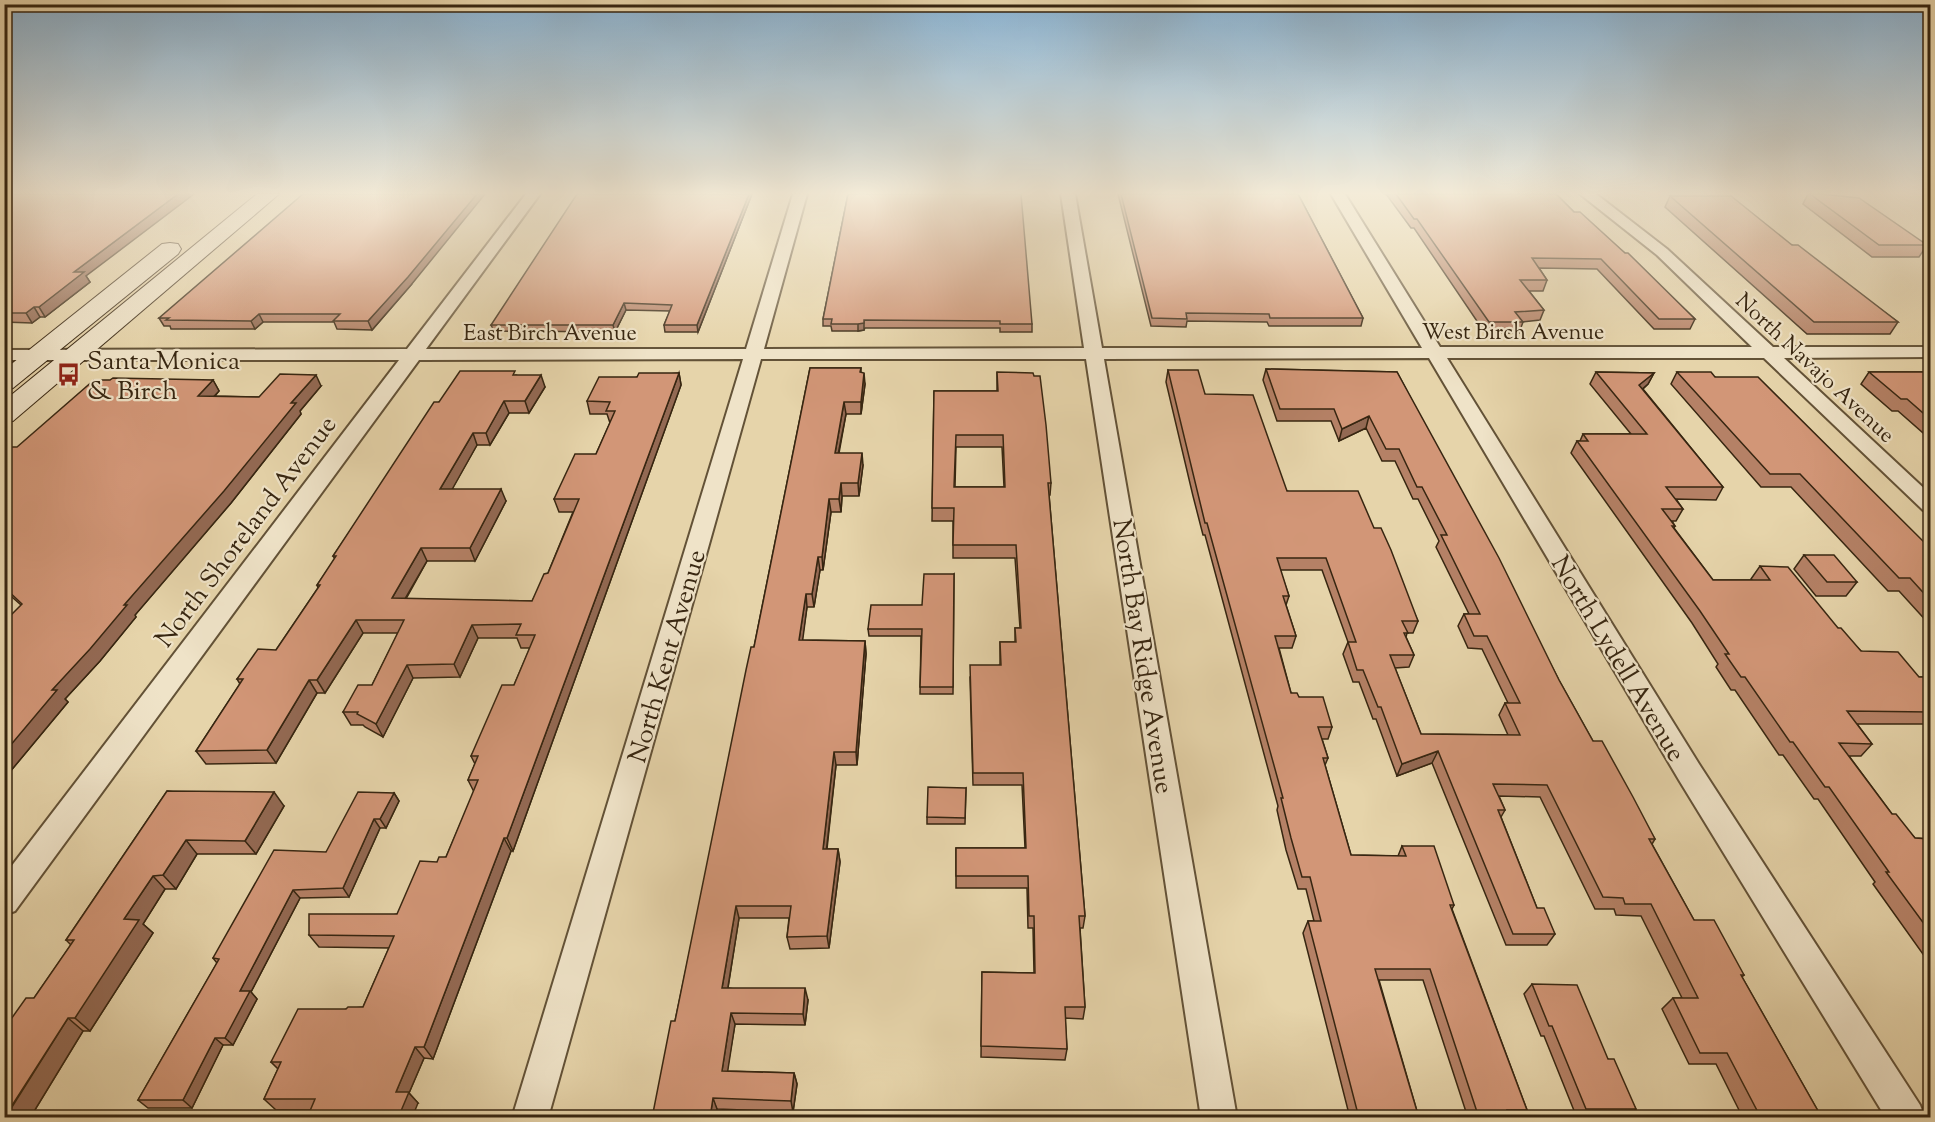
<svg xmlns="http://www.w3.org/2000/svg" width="1935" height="1122" viewBox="0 0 1935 1122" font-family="'Sorts Mill Goudy',serif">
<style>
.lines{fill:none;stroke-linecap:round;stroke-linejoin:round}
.street-casing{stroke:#635237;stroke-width:4}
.secondary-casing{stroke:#372611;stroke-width:2}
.street{fill:#efe3c8;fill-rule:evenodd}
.secondary{fill:#efe3c8;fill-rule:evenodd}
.wall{fill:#b58166;stroke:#372611;stroke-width:1.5;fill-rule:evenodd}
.shaded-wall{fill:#936953;stroke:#372611;stroke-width:1.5}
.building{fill:#d29677;stroke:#372611;stroke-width:1.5;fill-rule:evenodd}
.labels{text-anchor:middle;stroke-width:4.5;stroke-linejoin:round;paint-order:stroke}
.far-street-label{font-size:22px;fill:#372611;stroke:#efe3c8}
.poi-label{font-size:26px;fill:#372611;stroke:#efe3c8;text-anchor:start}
.street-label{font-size:26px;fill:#372611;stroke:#efe3c8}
</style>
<rect width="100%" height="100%" fill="#e6d4aa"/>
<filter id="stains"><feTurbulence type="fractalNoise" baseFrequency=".00333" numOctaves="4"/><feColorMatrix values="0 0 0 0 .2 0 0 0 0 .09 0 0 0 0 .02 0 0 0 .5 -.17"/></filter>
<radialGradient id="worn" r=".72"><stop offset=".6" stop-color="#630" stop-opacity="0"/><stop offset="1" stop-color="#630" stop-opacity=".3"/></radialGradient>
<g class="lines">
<defs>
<path id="street" d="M526 194H540L426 349H746L793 194H807L764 349 1084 348 1061 194H1075L1102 348H1422L1331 194H1345L1440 347H1752L1657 255 1580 194H1596L1667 249 1773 347H1930V357L1784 358 1930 494V512L1923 510 1764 358H1447L1699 764 1920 1105 1925 1118H1886L1679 780 1429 358 1104 359 1237 1118H1201L1086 359H761L548 1118H512L743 359 419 360 15 911 4 915V876L399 360H4V350L407 349Z"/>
<g id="secondary">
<path d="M257 194H279L13 421 4 423V401Z"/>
<path d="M170 243 178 244 181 249 178 254 13 388 4 391V370L162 244Z"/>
</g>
</defs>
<use href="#street" class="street-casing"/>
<use href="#secondary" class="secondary-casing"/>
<use href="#street" class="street"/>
<use href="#secondary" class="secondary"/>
</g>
<g class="wall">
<path d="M4 194 86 276 90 282 45 317H40L32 323 4 322Z"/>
<path d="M752 194 698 332H665L664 325 670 311 626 310 615 332 494 331 491 325Z"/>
<path d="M848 194 1032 324V332H1000V328H865L864 330 858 331H832L831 326H823V319Z"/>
<path d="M1118 194H1298L1363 318 1361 326H1269L1267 322 1187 321 1186 327 1151 326Z"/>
<path d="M1386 194H1556L1574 212 1625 253 1695 319 1690 329H1654L1597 269 1539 268 1547 280 1543 291H1529L1544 310 1540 320 1522 322H1523L1519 333H1485L1414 228H1411Z"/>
<path d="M1808 194H1821L1927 245 1919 257H1872L1803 204Z"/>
<path d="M1670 196 1792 245 1898 322 1890 334H1807L1665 207Z"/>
<path d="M411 285 372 330 337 329 334 322H263L255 329H171L170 326H164L159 318Z"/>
<path d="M810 368H861V372L865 384 861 414H846L839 453 863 465 859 496H842L841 512H831L823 570H820L814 607H807L802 640 865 641 866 654 857 765H836L827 849H838L840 862 829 948 790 949 787 937 789 918H739L728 988 808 1000 805 1025 735 1024 727 1071 794 1073 797 1084 793 1112 717 1109 675 1021 754 647Z"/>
<path d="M1266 369 1397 372 1559 680 1593 741 1655 839 1652 844 1694 920 1744 975 1742 977 1822 1118H1743L1716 1064H1689L1662 1009 1673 998H1682L1641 916 1616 915 1614 909H1595L1540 797 1499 796 1505 810 1501 817 1537 908 1555 934 1547 945H1506L1432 763 1397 776 1376 719H1373L1359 682H1353L1343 654 1348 642 1322 570H1280L1289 596 1286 605 1296 636 1292 648H1279L1291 693 1299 697 1332 727 1328 739H1322L1328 758 1325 765 1351 855 1398 856 1402 846 1454 905 1452 909 1527 1110 1521 1118H1468L1423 980H1379L1419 1118H1350L1303 933 1308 921H1314L1306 889H1298L1286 850 1277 810 1278 806 1205 535H1203L1193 496 1166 382 1168 370 1205 394 1287 491 1374 528 1418 621 1413 633H1407L1406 637 1414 655 1409 667 1395 668 1421 734 1508 735 1499 715 1505 703H1508L1482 649 1468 648 1458 626 1464 614H1469L1436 547 1439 541 1418 499H1413L1395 461H1382L1366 428 1339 441 1331 421H1277L1263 380Z"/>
<path d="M997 372 1051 483 1050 495H1049L1085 916 1083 928H1080L1085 1007 1083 1019 1065 1018 1067 1049 1065 1060 981 1057 982 972 1034 973 1033 928H1028L1027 888H956V848H1025L1022 785H973L970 677 1000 665V642H1015V628H1020L1015 558H953V521H932L934 391H997ZM956 447H1002L1004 487H955Z"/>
<path d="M1596 372 1654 373 1648 384 1643 389 1723 487 1716 500 1676 499 1683 509 1676 521H1672L1675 526 1674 528 1713 580H1752L1751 579 1760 566 1838 628 1861 651 1919 677H1930V730L1923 724H1857L1872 744 1861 756H1849L1892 814 1915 838 1930 839V964L1873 884 1875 882 1818 799H1814L1783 755H1779L1735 690H1731L1716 667 1718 664 1692 623 1571 453 1577 441H1580L1583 434H1631L1590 384Z"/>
<path d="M1677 372 1715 377 1930 548V625L1899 591H1888L1791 487H1761L1671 384Z"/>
<path d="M1869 372H1930V439L1898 411H1892L1861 384Z"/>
<path d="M679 373 681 385 513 851H511L433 1059 424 1058 409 1093 418 1103 310 1110H276L264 1099 278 1069 271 1062 346 1009 363 1007 389 948 319 947 309 935 397 914 437 862 446 857 474 792 468 780 475 764 471 756 514 685 530 648H521L517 638H478L460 677 413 678 383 737 365 727 363 725H351L343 712 372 685 398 633H363L325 693H317L276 763 206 764 196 751 240 684 237 679 276 650 318 588 317 585 335 559 333 556 439 402 516 375 545 387 529 413H509L490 445H477L452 489 506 501 475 561H427L406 599 532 601 548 573 573 512H559L554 499 596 454 610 423 607 414H590L587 401 637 377Z"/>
<path d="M213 380 219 391 215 396 259 397 321 386 300 411 301 414 231 503 135 615 136 617 100 661 65 699 68 702 4 779 21 605 4 590V453Z"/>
<path d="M1804 555 1857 582 1846 596H1816L1794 569Z"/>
<path d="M954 574 953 694H920L921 636H869L868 629 922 605Z"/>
<path d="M966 788 965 824H927V817Z"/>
<path d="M167 791 284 806 256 854H197L176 889H165L143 924 153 933 90 1031H83L30 1118H4L34 998 71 945 66 940Z"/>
<path d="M394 793 399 801 386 828H380L349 897 300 898 251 992 257 999 233 1045H223L192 1108H148L138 1100 217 963 213 958 326 852Z"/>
<path d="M1532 984 1608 1059 1636 1109 1627 1118H1577L1544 1036H1541L1524 994Z"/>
</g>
<g class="shaded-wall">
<path d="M178 194H194L86 276 90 282 45 317 39 307 74 272Z"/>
<path d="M477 194H485L411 285 372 330 368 321Z"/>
<path d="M749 194H752L698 332 697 325Z"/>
<path d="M624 303 626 310 615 332 613 325Z"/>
<path d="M34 307 40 317 32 323 26 313Z"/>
<path d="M259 314 263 322 255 329 251 321Z"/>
<path d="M864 320V330L858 331V324Z"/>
<path d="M679 373 681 385 513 851 507 838Z"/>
<path d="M864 373 865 384 861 414V402Z"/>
<path d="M1654 373 1648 384 1633 397 1639 385Z"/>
<path d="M316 375 321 386 300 411 301 414 231 503 135 615 136 617 100 661 65 699 68 702 4 779V753L52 690 124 605 291 403Z"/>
<path d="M541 375 545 387 529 413 525 401Z"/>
<path d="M213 380 219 391 204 407 198 396Z"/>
<path d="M504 401 509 413 490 445 486 433Z"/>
<path d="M844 402 846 414 836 465 835 453Z"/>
<path d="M1369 416 1366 428 1339 441 1342 429Z"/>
<path d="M473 433 477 445 445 502 440 489Z"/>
<path d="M862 453 863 465 859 496 858 483Z"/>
<path d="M841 483 842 496 841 512 839 499Z"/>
<path d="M501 489 506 501 475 561 470 548Z"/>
<path d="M829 499 831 512 823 570 822 557Z"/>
<path d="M421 548 427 561 398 611 392 598Z"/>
<path d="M818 557 820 570 814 607 812 594Z"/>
<path d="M806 594 807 607 801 653 799 640Z"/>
<path d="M356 620 363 633 325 693 317 680Z"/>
<path d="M472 625 478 638 460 677 454 664Z"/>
<path d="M865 641 866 654 857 765 856 752Z"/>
<path d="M407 665 413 678 383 737 376 724Z"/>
<path d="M309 680 317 693 276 763 267 750Z"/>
<path d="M1438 751 1432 763 1397 776 1402 764Z"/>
<path d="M834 752 836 765 825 862 823 849Z"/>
<path d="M274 792 284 806 256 854 245 841Z"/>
<path d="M394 793 399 801 386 828 380 819Z"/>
<path d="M374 819 380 828 349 897 343 888Z"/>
<path d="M504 838 511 851 433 1059 424 1047Z"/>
<path d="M186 840 197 854 176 889 163 875Z"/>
<path d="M838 849 840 862 829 948 827 936Z"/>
<path d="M153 876 165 889 143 924 153 933 90 1031 75 1018 124 919Z"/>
<path d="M293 890 300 898 251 992 257 999 233 1045 225 1038 240 991Z"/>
<path d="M736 906 739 918 726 999 722 988Z"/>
<path d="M805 988 808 1000 805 1025 803 1014Z"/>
<path d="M731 1013 735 1024 726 1082 722 1071Z"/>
<path d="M68 1018 83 1031 30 1118H5Z"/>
<path d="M215 1038 223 1045 192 1108 183 1100Z"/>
<path d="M415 1047 424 1058 409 1093 418 1103 412 1118H398L396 1092Z"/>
<path d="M794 1073 797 1084 793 1112 791 1101Z"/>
<path d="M713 1098 717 1109 716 1118H710Z"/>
</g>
<g class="building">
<path d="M4 194H178L74 272H84L39 307H34L26 313H4Z"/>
<path d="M303 194H477L408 277 368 321H333L340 314H259L251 321 166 320 169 318H159Z"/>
<path d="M577 194H749L697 325H664L672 305 624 303 613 325H491Z"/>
<path d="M848 194H1021L1032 324H1000V321L864 320V323L858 324H831L832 319H823Z"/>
<path d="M1121 194H1298L1363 318H1270L1269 314 1186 313 1187 319 1152 318Z"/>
<path d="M1396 194H1556L1574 212H1580L1625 253H1628L1695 319H1659L1601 259 1532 258 1547 280H1520L1544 310 1515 312 1523 322H1489L1417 219H1414Z"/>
<path d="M1810 194H1821L1859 198 1927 245H1879Z"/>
<path d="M1670 196H1731L1792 245H1798L1898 322H1814Z"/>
<path d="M810 368H861L860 372 864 373 861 402H844L835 453H862L858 483H841L839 499H829L822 557H818L812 594H806L799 640 865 641 856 752H834L823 849H838L827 936 787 937 791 906H736L722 988H805L803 1014 731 1013 722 1071 794 1073 791 1101 713 1098 710 1118H652L671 1021H675L746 670 751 647H754Z"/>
<path d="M1266 369 1397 372 1499 558 1559 680 1593 741H1602L1633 797 1655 839H1649L1694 920H1714L1744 975H1741L1822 1118H1761L1727 1053H1700L1673 998H1698L1651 904H1625L1623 898 1603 897 1547 785 1493 784 1505 810H1498L1537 908H1544L1555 934H1513L1438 751 1402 764 1381 707H1378L1363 670H1357L1348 642H1356L1326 558H1277L1289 596H1283L1296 636H1275L1291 693H1297L1299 697H1323L1332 727H1318L1328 758H1323L1351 855 1406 856 1402 846H1434L1454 905H1450L1527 1110H1507L1509 1118H1479L1430 969H1375L1419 1118H1359L1308 921H1321L1310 877H1302L1291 838 1281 798H1283L1207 523H1205L1168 370H1198L1205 394 1253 395 1287 491H1358L1374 528H1381L1391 550 1418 621H1402L1408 633H1404L1414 655H1390L1421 734 1520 735 1505 703H1520L1487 636H1474L1464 614H1480L1441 535H1447L1422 487H1417L1399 449H1386L1369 416 1342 429 1334 409H1280Z"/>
<path d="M460 371H515L513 375H541L525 401H504L486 433H473L440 489H501L470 548H421L392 598 532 601 544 574 548 573 579 499H554L575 454H596L615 411H606L610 402 587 401 599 377H637L639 373H679L507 838H504L424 1047H415L396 1092H409L398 1118H307L315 1099H264L281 1062H271L298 1009H346L348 1007H363L394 936 309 935V914H397L420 861 437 862 439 857H446L478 780H468L478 756H471L502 685H514L535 635H516L521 624 472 625 454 664 407 665 376 724 357 714 358 712H343L358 685H372L404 620H356L317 680H309L267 750 196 751 243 679H237L258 649 276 650 320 585H317L336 556H333L434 402H439Z"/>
<path d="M997 372 1033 373 1034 376H1040L1046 425 1051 483H1048L1085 916H1079L1085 1007H1065L1067 1049 981 1046 982 972 1035 973 1034 916H1029L1028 876H956V848H1026L1023 773H973L970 665H1001L1000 642H1016L1015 628H1021L1016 545H953L954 508H932L934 391H998ZM956 435H1003L1005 487H954Z"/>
<path d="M1596 372 1654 373 1639 385 1723 487H1666L1683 509H1662L1675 526H1672L1713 580H1770L1760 566 1788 567 1838 628H1841L1861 651 1898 652 1919 677H1930V712L1847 711 1872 744 1839 743 1892 814H1896L1915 838 1930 839V863H1929L1930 865V932L1886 872H1889L1829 787H1825L1793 742H1790L1745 677H1741L1725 654H1729L1700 611 1577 441H1588L1583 434H1647Z"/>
<path d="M1677 372H1711L1715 377H1758L1930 548V600L1910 578H1899L1800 474H1770Z"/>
<path d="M1869 372H1930V419L1907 399H1901Z"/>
<path d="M280 374 316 375 291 403H296L224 491 124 605H127L90 649 52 690H57L4 753V622L22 604 4 587V453L11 447H17L94 380H110L113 378 213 380 198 396 259 397Z"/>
<path d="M1804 555H1834L1857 582H1827Z"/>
<path d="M924 574H954L953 687H920L922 629H868L871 605H922Z"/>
<path d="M928 787 966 788 965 818 927 817Z"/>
<path d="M167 791 274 792 245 841 186 840 163 875 153 876 124 919 139 920 75 1018H68L4 1118V1029L26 998H34L74 940H66Z"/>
<path d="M358 792 394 793 380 819H374L343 888 293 890 240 991H250L225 1038H215L183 1100H138L219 959 213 958 274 850 326 852Z"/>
<path d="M1532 984 1577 985 1608 1059H1614L1636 1109H1586L1552 1026H1549Z"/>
</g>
<linearGradient id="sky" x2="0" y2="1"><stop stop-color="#8ab4d4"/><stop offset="0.55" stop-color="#f4ecd9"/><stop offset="1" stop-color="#f4ecd9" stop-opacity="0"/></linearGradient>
<rect width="1935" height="351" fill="url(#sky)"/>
<defs>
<symbol id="bus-bare" viewBox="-9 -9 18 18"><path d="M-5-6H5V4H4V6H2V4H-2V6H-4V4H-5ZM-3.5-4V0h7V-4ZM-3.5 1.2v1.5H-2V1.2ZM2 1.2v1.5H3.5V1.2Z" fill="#8f2418" stroke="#efe3c8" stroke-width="2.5" paint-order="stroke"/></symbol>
</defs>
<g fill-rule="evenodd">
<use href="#bus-bare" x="52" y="358" width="33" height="33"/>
</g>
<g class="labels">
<g class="far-street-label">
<text x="1513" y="339">West Birch Avenue</text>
<text x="550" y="340">East Birch Avenue</text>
<text transform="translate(1816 367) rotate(43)" y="8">North Navajo Avenue</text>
</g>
<g class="poi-label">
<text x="87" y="369">Santa Monica<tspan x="87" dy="30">&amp; Birch</tspan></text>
</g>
<g class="street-label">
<text transform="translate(245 531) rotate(-53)" y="9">North Shoreland Avenue</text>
<text transform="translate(666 656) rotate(-74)" y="9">North Kent Avenue</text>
<text transform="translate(1144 656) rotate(81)" y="9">North Bay Ridge Avenue</text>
<text transform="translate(1619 658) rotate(59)" y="9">North Lydell Avenue</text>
</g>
</g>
<rect width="1935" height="1122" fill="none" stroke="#e6d4aa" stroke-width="24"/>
<rect x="6" y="6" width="1923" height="1110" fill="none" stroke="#372611" stroke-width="3"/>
<rect x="12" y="12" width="1911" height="1098" fill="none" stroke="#372611" stroke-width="1.5"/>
<rect width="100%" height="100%" filter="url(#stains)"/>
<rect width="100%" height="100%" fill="url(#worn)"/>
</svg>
